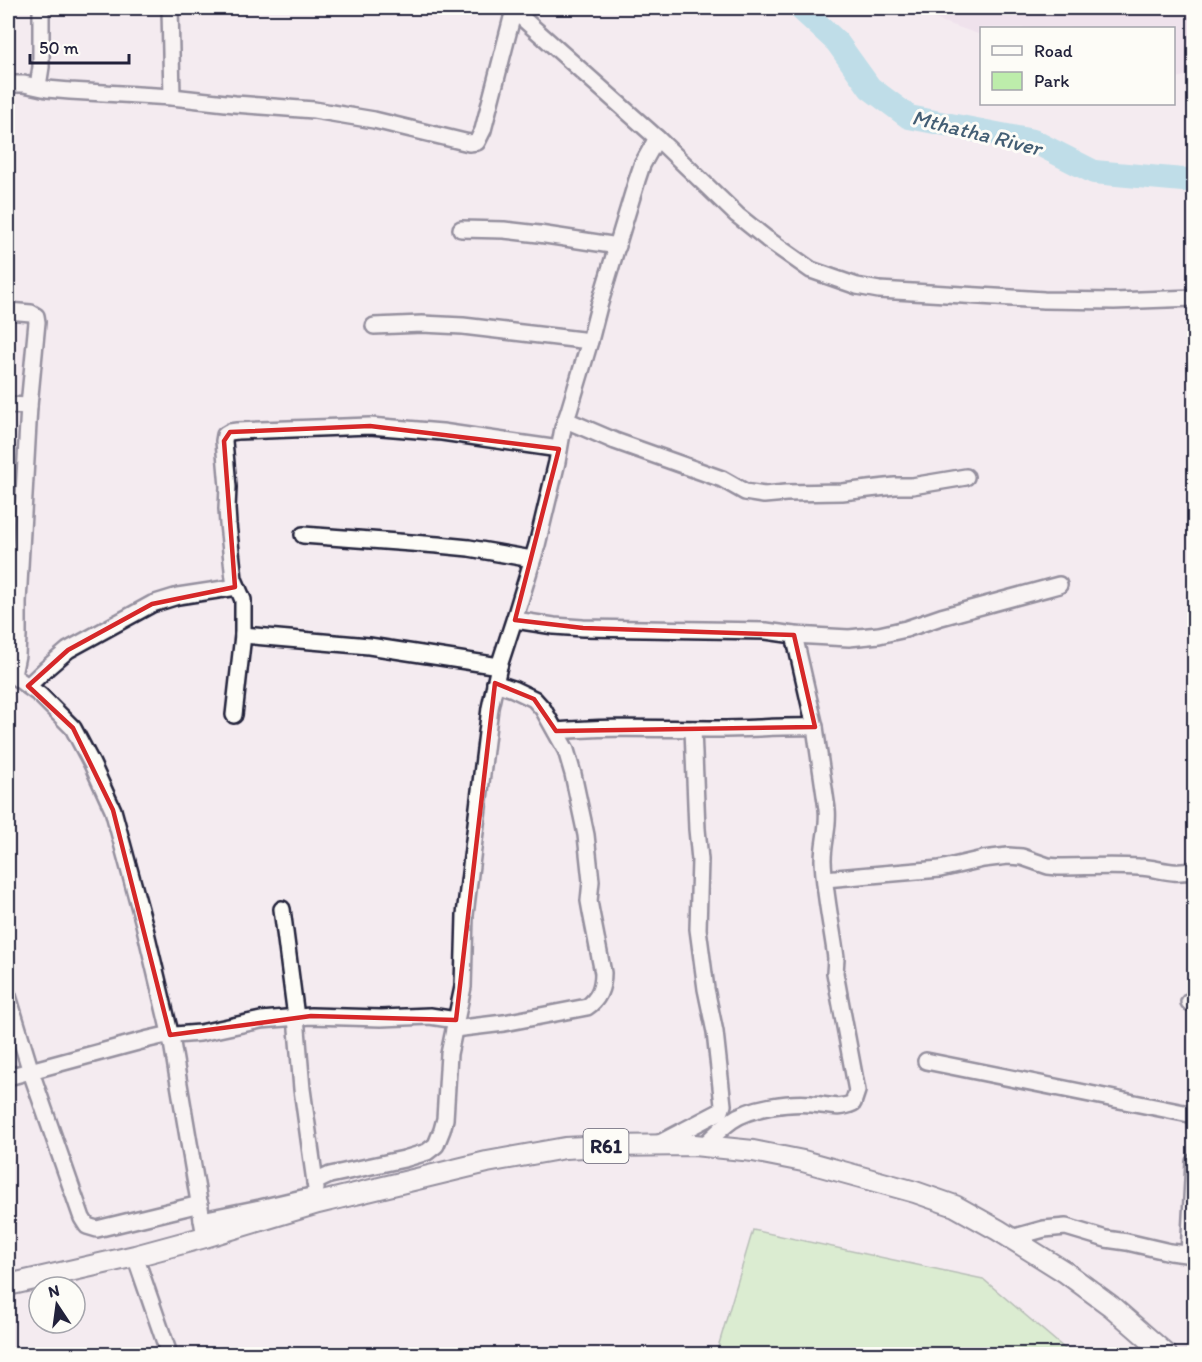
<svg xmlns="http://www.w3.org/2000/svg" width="1202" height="1362" viewBox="0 0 1202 1362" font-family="Itim,sans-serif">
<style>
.built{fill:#e9d7e7}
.green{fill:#bdedab;stroke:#708873;stroke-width:1.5}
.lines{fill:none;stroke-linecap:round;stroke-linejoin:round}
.river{stroke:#7fcddd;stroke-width:24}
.minor-casing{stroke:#22223b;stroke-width:20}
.major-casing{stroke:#22223b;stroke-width:24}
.minor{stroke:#fdfcf7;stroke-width:15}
.major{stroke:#fdfcf7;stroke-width:20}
.marked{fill:none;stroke:#d62828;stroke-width:4.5;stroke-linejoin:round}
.labels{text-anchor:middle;stroke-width:6;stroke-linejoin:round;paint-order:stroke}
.shield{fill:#fdfcf7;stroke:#646373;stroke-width:1.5}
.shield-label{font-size:20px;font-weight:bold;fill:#22223b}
.water-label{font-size:22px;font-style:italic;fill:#435e74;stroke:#fdfcf7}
</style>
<rect width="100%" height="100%" fill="#f4ebf0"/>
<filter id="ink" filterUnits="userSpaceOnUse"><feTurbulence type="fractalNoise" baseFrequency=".0167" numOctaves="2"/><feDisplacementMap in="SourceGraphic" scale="12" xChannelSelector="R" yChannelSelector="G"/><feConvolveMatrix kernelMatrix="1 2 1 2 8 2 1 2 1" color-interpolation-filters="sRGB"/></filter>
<g filter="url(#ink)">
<path class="built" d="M907 8H1194V73L1174 79V28H982L981 35 909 10Z"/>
<path class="green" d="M753 1230 983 1279 1071 1354H716Z"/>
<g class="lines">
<path class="river" d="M800 8 837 42 870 88 909 117 1033 141 1094 172 1183 180 1194 179"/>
<defs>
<g id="minor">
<path d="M170 8 172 97"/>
<path d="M511 8 657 138 737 215 767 239 811 270 857 286 879 290 1044 300 1114 301 1194 298"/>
<path d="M8 84H24L47 89 70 91 172 97 235 104 314 110 374 120 469 143 477 142 483 130 514 10"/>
<path d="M38 86 41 67V8"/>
<path d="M461 229 504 230 539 234 618 246"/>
<path d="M8 311 31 313 36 316 37 322 29 406 18 602V636L17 655 13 675"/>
<path d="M374 326 422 324 463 326 590 341"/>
<path d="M8 405 29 406"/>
<path d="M566 420 615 441 722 479 745 492 751 493 764 495 786 493 842 492 895 486H912L966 477"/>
<path d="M303 535 438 545 469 548 532 559"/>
<path d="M515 620 554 626 583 628 766 631 794 635 815 727 827 809C829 827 823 842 823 860 824 891 832 927 836 958L835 973 857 1091 853 1103C838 1110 828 1105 812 1104 789 1102 750 1107 731 1121 721 1128 712 1138 703 1146"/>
<path d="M243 635 369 646 499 666"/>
<path d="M794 635 849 638 879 635 906 629 941 617 1059 585"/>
<path d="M8 672 40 695 73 728 92 764 113 810 144 924 171 1037 205 1237"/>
<path d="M28 686 47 668 68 650 152 604 178 596 237 587"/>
<path d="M234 715 243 635V600L234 579 228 524 227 509 228 487 224 441 225 435 230 432 237 431 370 426 442 432 559 449"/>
<path d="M556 731C611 726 663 729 718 729 750 729 783 726 815 727"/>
<path d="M825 879 940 869 983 859 1008 856 1022 857 1048 866 1058 867C1085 867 1112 865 1139 867 1160 868 1172 876 1194 870"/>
<path d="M282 909 296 1017 302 1089 316 1189"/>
<path d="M8 996 31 1072 82 1218 87 1226 97 1229 200 1204"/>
<path d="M1189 1002 1194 998"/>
<path d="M454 1029 504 1023 587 1007C599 999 603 987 603 973L591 912 589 901 591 881 586 835 573 774 566 750 543 709 534 699 513 689 495 683"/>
<path d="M926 1061 1194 1115"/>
<path d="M8 1077 149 1039 162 1036 200 1033 261 1020 311 1016 381 1018 430 1016 456 1020"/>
<path d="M656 1145 721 1111 723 1105 715 1032 706 989 698 929 700 860 697 829 693 729"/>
<path d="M315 1182 330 1175 404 1159 427 1152 436 1145 442 1130 445 1119 449 1054 463 987 465 915 490 708 499 666 516 614 537 545 557 462 563 428 569 411 590 341 599 306 637 180 642 165 657 138"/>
<path d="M202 1220 260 1208 311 1196"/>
<path d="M1011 1238 1044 1229 1066 1227 1106 1239 1127 1242 1170 1252 1194 1255"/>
<path d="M1189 1254 1194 1162"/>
<path d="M135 1256 169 1354"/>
</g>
<path id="major" d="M8 1285 135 1256 205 1237 318 1203 487 1162 565 1148 603 1146 694 1145 753 1151 803 1161 915 1192 955 1206 998 1230 1065 1272 1111 1306 1166 1354"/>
</defs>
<use href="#minor" class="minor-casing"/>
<use href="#major" class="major-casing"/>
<use href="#minor" class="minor"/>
<use href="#major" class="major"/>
</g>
</g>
<path d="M0 0H1202V1362H0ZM370 426 559 449 515 620 583 628 794 635 815 727 556 731 534 699 495 683 456 1020 311 1016 170 1035 113 810 73 728 28 686 68 650 152 604 235 587 224 441 230 432Z" fill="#f4ebf0" fill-opacity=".55" fill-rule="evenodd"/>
<path class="marked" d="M370 426 559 449 515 620 583 628 794 635 815 727 556 731 534 699 495 683 456 1020 311 1016 170 1035 113 810 73 728 28 686 68 650 152 604 235 587 224 441 230 432Z"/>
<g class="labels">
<rect class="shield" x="583.5" y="1129" width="45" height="34" rx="4.5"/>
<g class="shield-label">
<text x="606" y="1153">R61</text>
</g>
<g class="water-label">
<text transform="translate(977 132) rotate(14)" y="8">Mthatha River</text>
</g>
</g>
<rect width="1202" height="1362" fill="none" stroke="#fdfcf7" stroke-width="30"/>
<rect x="15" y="15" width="1172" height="1332" fill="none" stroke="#22223b" stroke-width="2" filter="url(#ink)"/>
<rect x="980" y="27" width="195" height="78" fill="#fdfcf7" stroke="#a5a5ac" stroke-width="1.5"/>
<rect x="992" y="46" width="30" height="9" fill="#fdfcf7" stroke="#a5a5ac" stroke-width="1.5"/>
<text x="1034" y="57" font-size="18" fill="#22223b">Road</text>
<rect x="992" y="72" width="30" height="18" fill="#bdedab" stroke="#a5a5ac" stroke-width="1.5"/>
<text x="1034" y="87" font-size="18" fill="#22223b">Park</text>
<g transform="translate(57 1305) rotate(347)"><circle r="28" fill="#fdfcf7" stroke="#a5a5ac" stroke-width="1.5"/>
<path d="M0-4.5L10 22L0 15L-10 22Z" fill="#22223b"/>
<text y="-9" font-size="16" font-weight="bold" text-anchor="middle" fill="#22223b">N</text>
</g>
<path d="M30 54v9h99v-9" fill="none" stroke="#22223b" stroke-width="3"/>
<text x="39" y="54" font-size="18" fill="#22223b" stroke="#fdfcf7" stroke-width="4.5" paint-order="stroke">50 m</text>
</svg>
